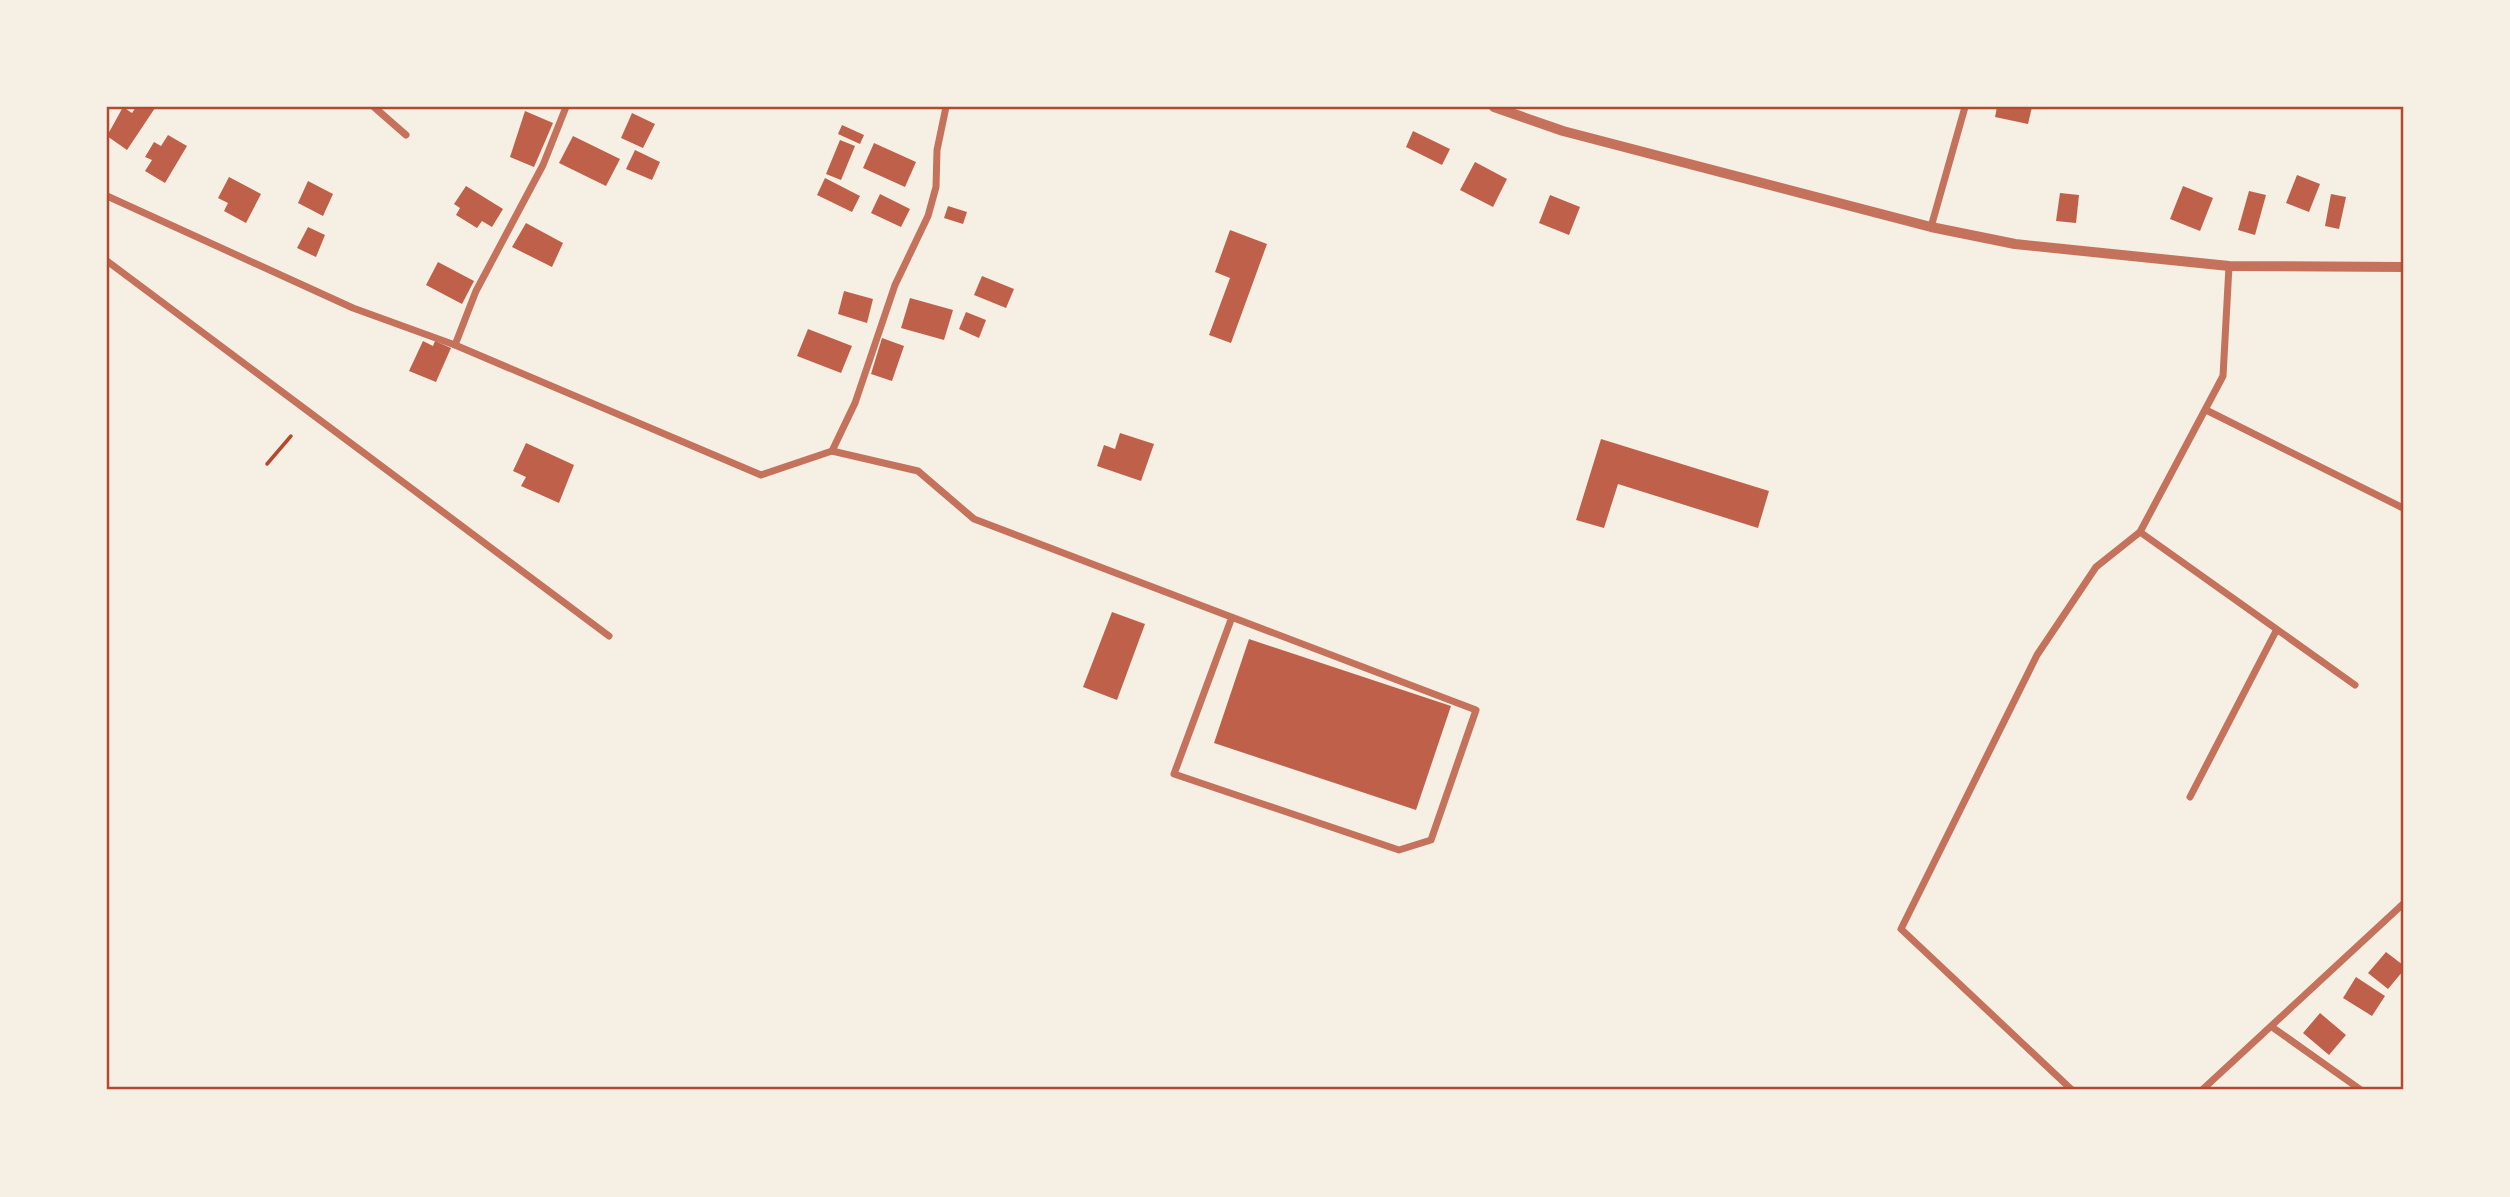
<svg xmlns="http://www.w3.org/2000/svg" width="2510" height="1197" viewBox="0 0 2510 1197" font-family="Lato,sans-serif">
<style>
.building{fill:#bf614a}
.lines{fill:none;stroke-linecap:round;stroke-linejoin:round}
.path{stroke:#b5482f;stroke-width:3.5}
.minor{stroke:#c5725c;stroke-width:7}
.tertiary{stroke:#c5725c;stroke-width:10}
.neatline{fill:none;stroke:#b5482f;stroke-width:2.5}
</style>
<rect width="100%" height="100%" fill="#f6efe4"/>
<g class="building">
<path d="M123 107 132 113 136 107 155 108 127 150 107 136Z"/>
<path d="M1997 107H2032L2028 124 1995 117Z"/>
<path d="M525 111 553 123 534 167 510 157Z"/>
<path d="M632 113 655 124 643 148 621 138Z"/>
<path d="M842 125 864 135 860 144 838 134Z"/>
<path d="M1413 131 1450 149 1442 165 1406 147Z"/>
<path d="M168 135 187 146 165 183 145 171 152 160 145 157 154 142 161 146Z"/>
<path d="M573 136 620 159 606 186 559 163Z"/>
<path d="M840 140 855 146 841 180 826 174Z"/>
<path d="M874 143 916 162 905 187 863 168Z"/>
<path d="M635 150 660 162 652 180 626 169Z"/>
<path d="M1475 162 1507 179 1493 207 1460 190Z"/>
<path d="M2297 175 2320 184 2309 212 2286 203Z"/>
<path d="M229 177 261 194 246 223 224 211 228 203 218 198Z"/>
<path d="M825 178 860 196 852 212 817 195Z"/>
<path d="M308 181 333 194 323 216 298 203Z"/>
<path d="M466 186 503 209 492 227 482 221 477 228 456 215 460 208 454 204Z"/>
<path d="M2183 186 2213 198 2200 231 2170 219Z"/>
<path d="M2249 191 2266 195 2255 235 2238 230Z"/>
<path d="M2060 193 2079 195 2076 223 2056 221Z"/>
<path d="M880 194 910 209 901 227 871 213Z"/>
<path d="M2331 194 2346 197 2339 229 2325 226Z"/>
<path d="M1550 195 1580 207 1569 235 1539 223Z"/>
<path d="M948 206 967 212 963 224 944 218Z"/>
<path d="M526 223 563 243 552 267 512 247Z"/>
<path d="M308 227 325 235 316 257 297 248Z"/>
<path d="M1230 230 1267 244 1231 343 1209 335 1230 278 1215 272Z"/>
<path d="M438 262 474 281 462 304 426 285Z"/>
<path d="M982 276 1014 289 1006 308 974 295Z"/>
<path d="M844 291 873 299 867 323 838 314Z"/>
<path d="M910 298 953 310 944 340 901 328Z"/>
<path d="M966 312 986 320 979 338 959 329Z"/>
<path d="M808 329 852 346 841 373 797 356Z"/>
<path d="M882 338 904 346 892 381 871 374Z"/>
<path d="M423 341 433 346 435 341 451 348 436 382 409 371Z"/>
<path d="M1120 433 1154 444 1141 481 1097 466 1104 445 1115 449Z"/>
<path d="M1601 439 1769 491 1758 528 1618 484 1604 528 1576 520Z"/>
<path d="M526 443 574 465 559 503 521 486 526 477 513 471Z"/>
<path d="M1112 612 1145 624 1117 700 1083 687Z"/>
<path d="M1249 639 1451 706 1416 810 1214 743Z"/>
<path d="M2386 952 2403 965V971L2388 989 2368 973Z"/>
<path d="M2356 977 2385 996 2372 1016 2343 998Z"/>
<path d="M2320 1013 2346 1035 2329 1055 2303 1033Z"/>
</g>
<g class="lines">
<path class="path" d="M267 464 291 436"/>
<g class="minor">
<path d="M374 107 406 135"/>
<path d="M107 196 353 308 455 345 761 475 832 451 855 403 895 285 928 216 936 187 937 150 946 107"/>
<path d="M1931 227 1965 107"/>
<path d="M107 261 609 636"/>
<path d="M455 345 476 291 543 165 566 107"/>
<path d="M2206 410 2401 507"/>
<path d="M832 451 918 471 974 519 1476 710 1431 840 1399 850 1174 774 1232 617"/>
<path d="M2140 532 2355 685"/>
<path d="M2190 797 2276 631"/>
<path d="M2272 1027 2361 1090"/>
<path d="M2072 1090 1901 929 2037 655 2096 567 2140 532 2223 376 2229 266"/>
<path d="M2202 1090 2403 904"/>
</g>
<path class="tertiary" d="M1494 107 1563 131 1931 227 2015 244 2229 266 2403 267"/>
</g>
<rect width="2510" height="1197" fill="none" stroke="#f6efe4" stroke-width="217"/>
<rect x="108" y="108" width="2294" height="980" class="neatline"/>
</svg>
